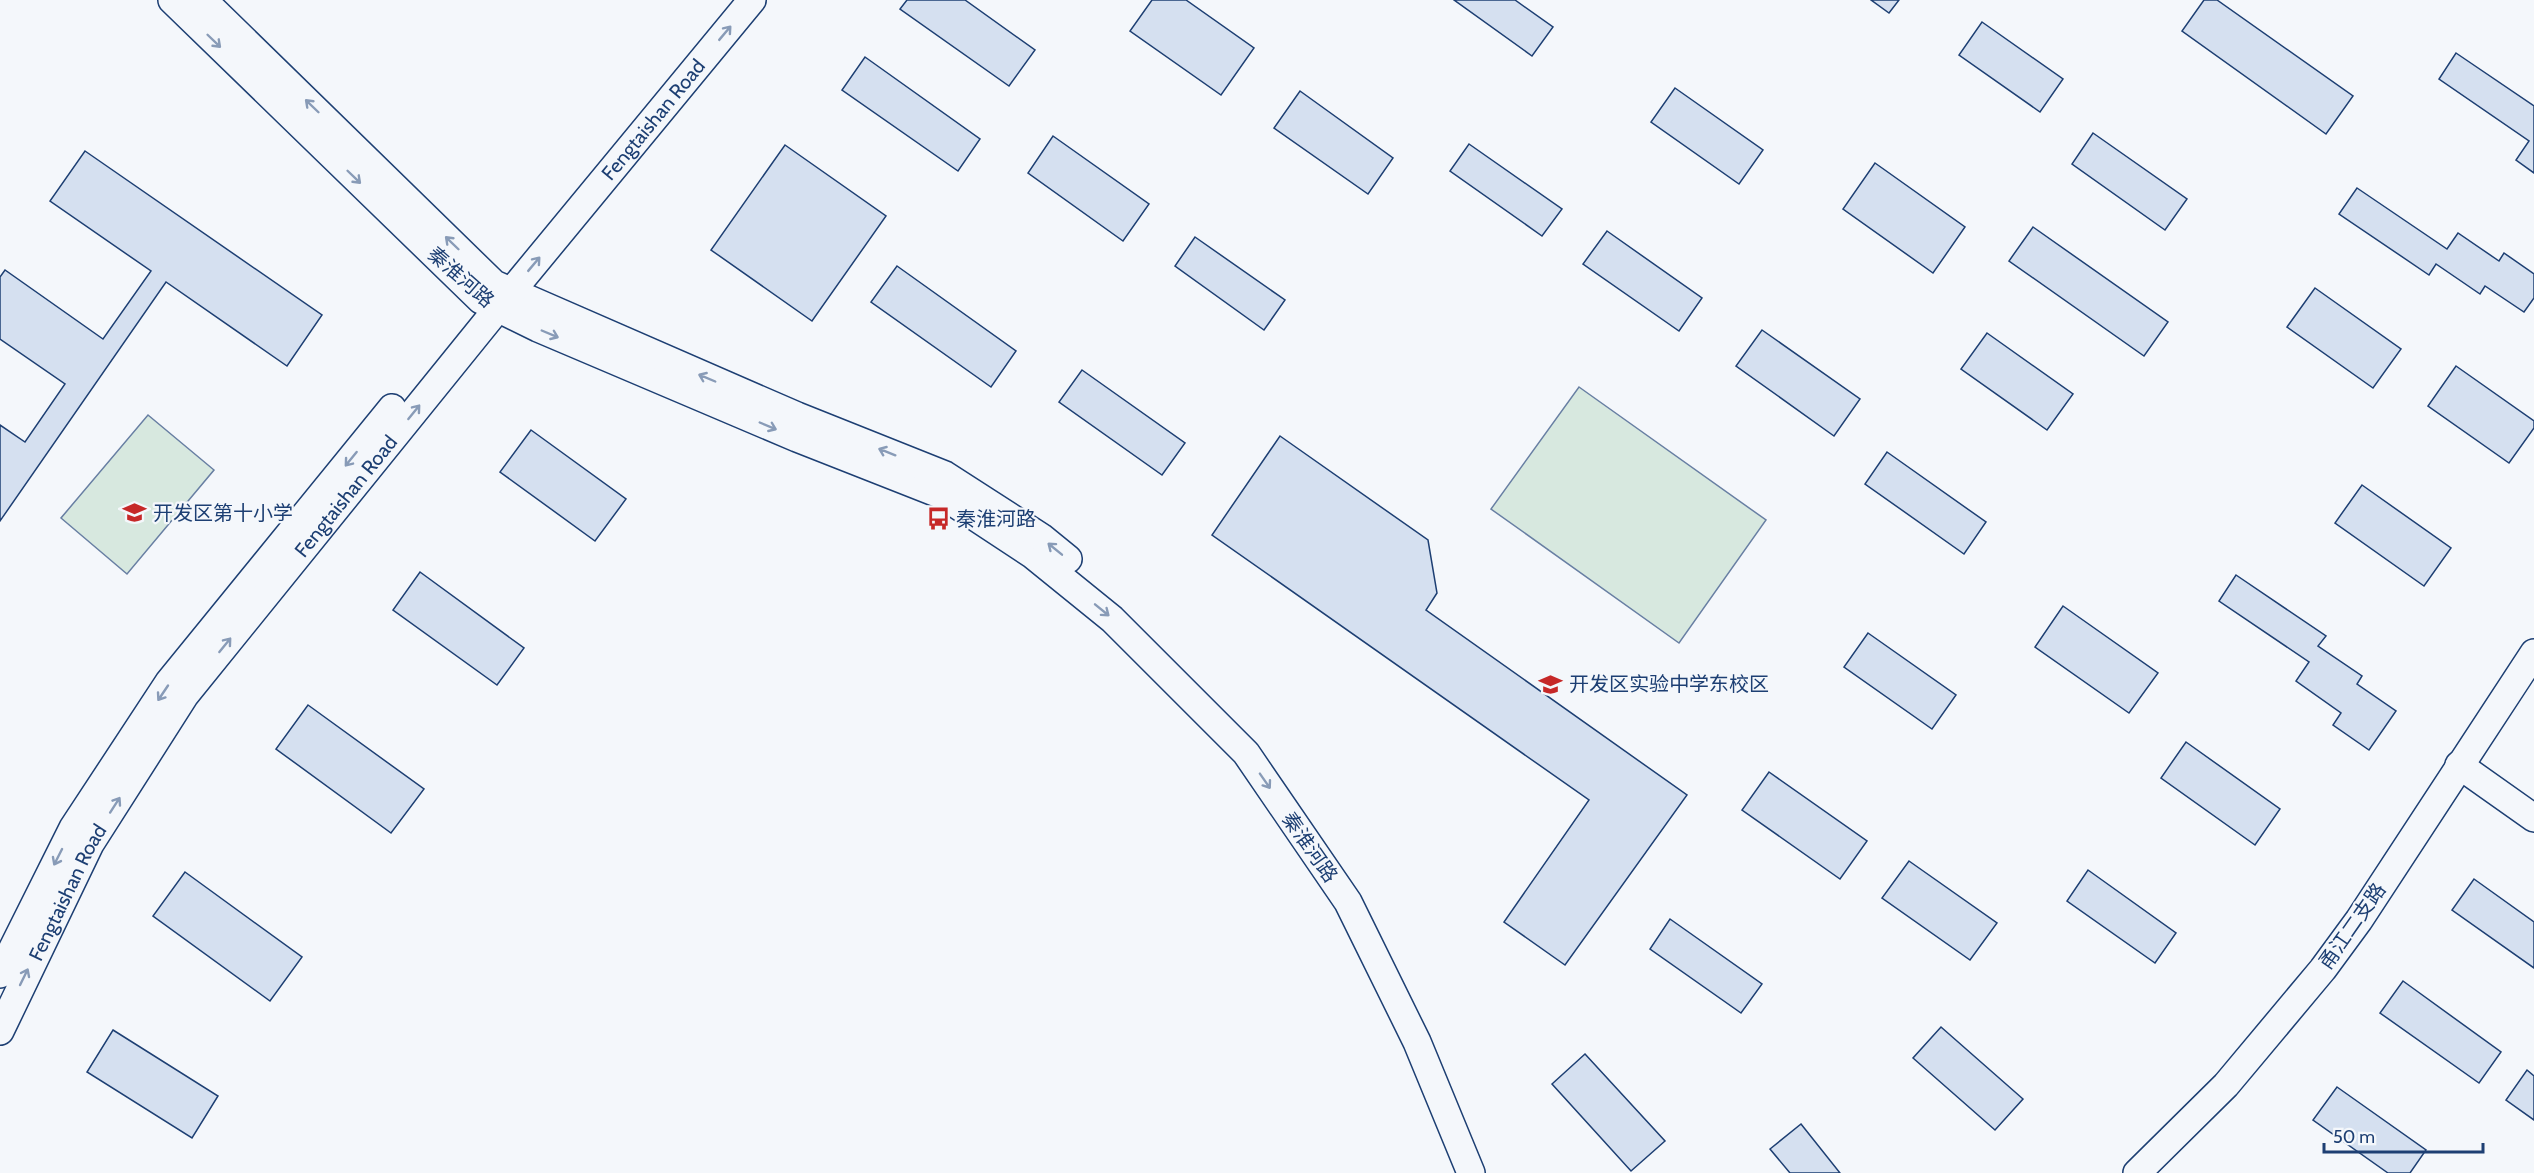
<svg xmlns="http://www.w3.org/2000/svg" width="2534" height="1173" viewBox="0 0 2534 1173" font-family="Cabin,'Noto Sans SC',sans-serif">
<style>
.green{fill:#d7e8df;stroke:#687fa3;stroke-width:1.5}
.building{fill:#d5e0f0;stroke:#1d3f73;stroke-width:1.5}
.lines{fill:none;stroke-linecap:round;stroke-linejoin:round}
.secondary-casing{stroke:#1d3f73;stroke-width:30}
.secondary{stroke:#f4f7fb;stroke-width:27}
.oneway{stroke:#889bb7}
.labels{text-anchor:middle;stroke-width:4.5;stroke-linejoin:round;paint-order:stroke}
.street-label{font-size:20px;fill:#1d3f73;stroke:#f4f7fb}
.poi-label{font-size:20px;fill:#1d3f73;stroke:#f4f7fb;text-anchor:start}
</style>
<rect width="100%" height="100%" fill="#f4f7fb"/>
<g class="green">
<path d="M1579 387 1766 520 1679 643 1491 509Z"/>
<path d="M148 415 214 470 127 574 61 518Z"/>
</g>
<g class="building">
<path d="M907 0H965L1035 50 1009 86 900 9Z"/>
<path d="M1152 0H1186L1254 48 1221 95 1130 31Z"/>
<path d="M1454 0H1515L1553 27 1532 56Z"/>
<path d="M1871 0H1899L1889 13Z"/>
<path d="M2204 0H2217L2353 96 2326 134 2182 31Z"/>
<path d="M1982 22 2063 79 2040 112 1959 55Z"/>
<path d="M2456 53 2534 106V173L2516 160 2529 141 2439 79Z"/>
<path d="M865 57 980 139 958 171 842 90Z"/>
<path d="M1675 88 1763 150 1739 184 1651 122Z"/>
<path d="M1300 91 1393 158 1368 194 1274 128Z"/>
<path d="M2093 133 2187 199 2165 230 2072 164Z"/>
<path d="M1053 136 1149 204 1123 241 1028 173Z"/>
<path d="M1469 144 1562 209 1542 236 1450 171Z"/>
<path d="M785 145 886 216 812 321 711 250Z"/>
<path d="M85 151 322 315 287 366 166 282 0 521V425L25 442 65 384 0 339V277L5 270 103 339 151 271 50 201Z"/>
<path d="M1875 163 1965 227 1933 273 1843 209Z"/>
<path d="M2357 188 2447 249 2458 233 2499 261 2504 253 2534 274V298L2524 312 2485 286 2480 294 2436 264 2429 275 2339 214Z"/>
<path d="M2033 227 2168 322 2144 356 2009 261Z"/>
<path d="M1607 231 1702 298 1679 331 1583 264Z"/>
<path d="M1195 237 1285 300 1264 330 1175 266Z"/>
<path d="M897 266 1016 351 991 387 871 302Z"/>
<path d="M2315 288 2401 349 2373 388 2287 327Z"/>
<path d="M1762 330 1860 399 1834 436 1736 366Z"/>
<path d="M1987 333 2073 394 2047 430 1961 369Z"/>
<path d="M2456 366 2534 421V428L2509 463 2428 406Z"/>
<path d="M1082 370 1185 443 1162 475 1059 402Z"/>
<path d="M531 430 626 499 595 541 500 472Z"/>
<path d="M1280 436 1428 540 1437 593 1426 610 1687 795 1565 965 1504 922 1589 800 1212 535Z"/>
<path d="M1887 452 1986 522 1964 554 1865 484Z"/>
<path d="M2362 485 2451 548 2424 586 2335 523Z"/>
<path d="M420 572 524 648 497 685 393 610Z"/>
<path d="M2236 575 2326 636 2318 646 2362 676 2357 684 2396 711 2369 750 2333 725 2341 713 2296 681 2309 662 2219 601Z"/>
<path d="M2063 606 2158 673 2129 713 2035 647Z"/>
<path d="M1868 633 1956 695 1932 729 1844 667Z"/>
<path d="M308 705 424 789 391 833 276 749Z"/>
<path d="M2186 742 2280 809 2255 845 2161 778Z"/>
<path d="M1769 772 1867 841 1840 879 1742 810Z"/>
<path d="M1909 861 1997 923 1970 960 1882 898Z"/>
<path d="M2088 870 2176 933 2155 963 2067 901Z"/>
<path d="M185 872 302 957 270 1001 153 916Z"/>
<path d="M2474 879 2534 922V968L2452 910Z"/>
<path d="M1670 919 1762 984 1741 1013 1650 949Z"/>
<path d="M2403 981 2501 1052 2479 1083 2380 1013Z"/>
<path d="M1941 1027 2023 1099 1995 1130 1913 1058Z"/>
<path d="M113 1030 218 1096 192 1138 87 1072Z"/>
<path d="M1585 1054 1665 1141 1631 1171 1552 1084Z"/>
<path d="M2527 1070 2534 1076V1120L2506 1100Z"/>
<path d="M2337 1087 2426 1150 2410 1173H2388L2313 1120Z"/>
<path d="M1801 1124 1840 1173H1790L1770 1149Z"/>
</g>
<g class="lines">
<defs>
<g id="secondary">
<path d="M172 0 481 300 538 328 797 438 942 495 1033 555 1112 619 1246 753 1348 902 1417 1042 1471 1173"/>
<path d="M203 0 494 284 797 416 945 475 1041 537 1068 559"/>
<path d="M2459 765 2534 818"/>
<path d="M0 974 73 828 169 682 392 408"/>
<path id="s1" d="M0 1031 90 844 185 695 511 292 752 0"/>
<path d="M2137 1173 2226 1085 2323 969 2359 920 2534 653"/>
</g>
</defs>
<use href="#secondary" class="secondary-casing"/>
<use href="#secondary" class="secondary"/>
</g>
<defs><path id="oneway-shaft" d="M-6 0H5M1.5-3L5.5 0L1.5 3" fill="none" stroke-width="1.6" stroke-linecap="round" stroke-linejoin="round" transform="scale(1.5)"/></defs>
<g class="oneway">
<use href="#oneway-shaft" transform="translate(725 33) rotate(-50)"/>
<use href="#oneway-shaft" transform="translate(214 41) rotate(44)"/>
<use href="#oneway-shaft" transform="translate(312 106) rotate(-136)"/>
<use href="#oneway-shaft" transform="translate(354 177) rotate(44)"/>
<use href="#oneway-shaft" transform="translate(452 243) rotate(-136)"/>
<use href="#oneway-shaft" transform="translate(534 264) rotate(-50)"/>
<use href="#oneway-shaft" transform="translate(550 334) rotate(23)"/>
<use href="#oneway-shaft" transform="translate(707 378) rotate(-157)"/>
<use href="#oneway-shaft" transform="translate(414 412) rotate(-51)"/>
<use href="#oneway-shaft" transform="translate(768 426) rotate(23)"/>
<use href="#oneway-shaft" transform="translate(887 452) rotate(-158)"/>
<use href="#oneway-shaft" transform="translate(351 459) rotate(129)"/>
<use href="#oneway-shaft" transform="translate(1055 549) rotate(-141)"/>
<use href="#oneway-shaft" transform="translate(1102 610) rotate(39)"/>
<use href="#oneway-shaft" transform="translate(225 645) rotate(-51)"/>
<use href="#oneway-shaft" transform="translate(163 693) rotate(124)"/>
<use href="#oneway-shaft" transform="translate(1265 781) rotate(55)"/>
<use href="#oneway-shaft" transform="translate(115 805) rotate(-57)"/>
<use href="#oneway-shaft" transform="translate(58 857) rotate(117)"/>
<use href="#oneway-shaft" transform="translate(24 977) rotate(-64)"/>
</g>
<defs>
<symbol id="school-bare" viewBox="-9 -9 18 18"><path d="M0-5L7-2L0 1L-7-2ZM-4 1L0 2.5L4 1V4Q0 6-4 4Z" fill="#c62828" stroke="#f4f7fb" stroke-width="2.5" paint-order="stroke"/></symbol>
<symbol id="bus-bare" viewBox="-9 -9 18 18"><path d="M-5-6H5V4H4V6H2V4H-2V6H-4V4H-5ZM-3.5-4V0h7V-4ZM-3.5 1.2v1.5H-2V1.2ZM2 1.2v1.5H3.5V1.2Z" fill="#c62828" stroke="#f4f7fb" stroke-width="2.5" paint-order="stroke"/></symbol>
</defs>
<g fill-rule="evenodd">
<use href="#school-bare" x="118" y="496" width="33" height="33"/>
<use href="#bus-bare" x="922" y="502" width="33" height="33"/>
<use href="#school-bare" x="1534" y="668" width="33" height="33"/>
</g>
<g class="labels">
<g class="street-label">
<text dy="7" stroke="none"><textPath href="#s1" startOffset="1126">Fengtaishan Road</textPath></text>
<text transform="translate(461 277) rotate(41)" y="7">秦淮河路</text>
<text dy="7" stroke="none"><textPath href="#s1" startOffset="640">Fengtaishan Road</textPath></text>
<text transform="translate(1310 847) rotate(55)" y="7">秦淮河路</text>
<text dy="7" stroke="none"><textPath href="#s1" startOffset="154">Fengtaishan Road</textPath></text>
<text transform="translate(2352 926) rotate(-55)" y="7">甬江二支路</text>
</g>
<g class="poi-label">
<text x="153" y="520">开发区第十小学</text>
<text x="956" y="526">秦淮河路</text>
<text x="1569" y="691">开发区实验中学东校区</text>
</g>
</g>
<path d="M2324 1143v9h159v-9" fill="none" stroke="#1d3f73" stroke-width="3"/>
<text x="2333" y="1143" font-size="18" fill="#1d3f73" stroke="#f4f7fb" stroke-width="4.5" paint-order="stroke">50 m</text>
</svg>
